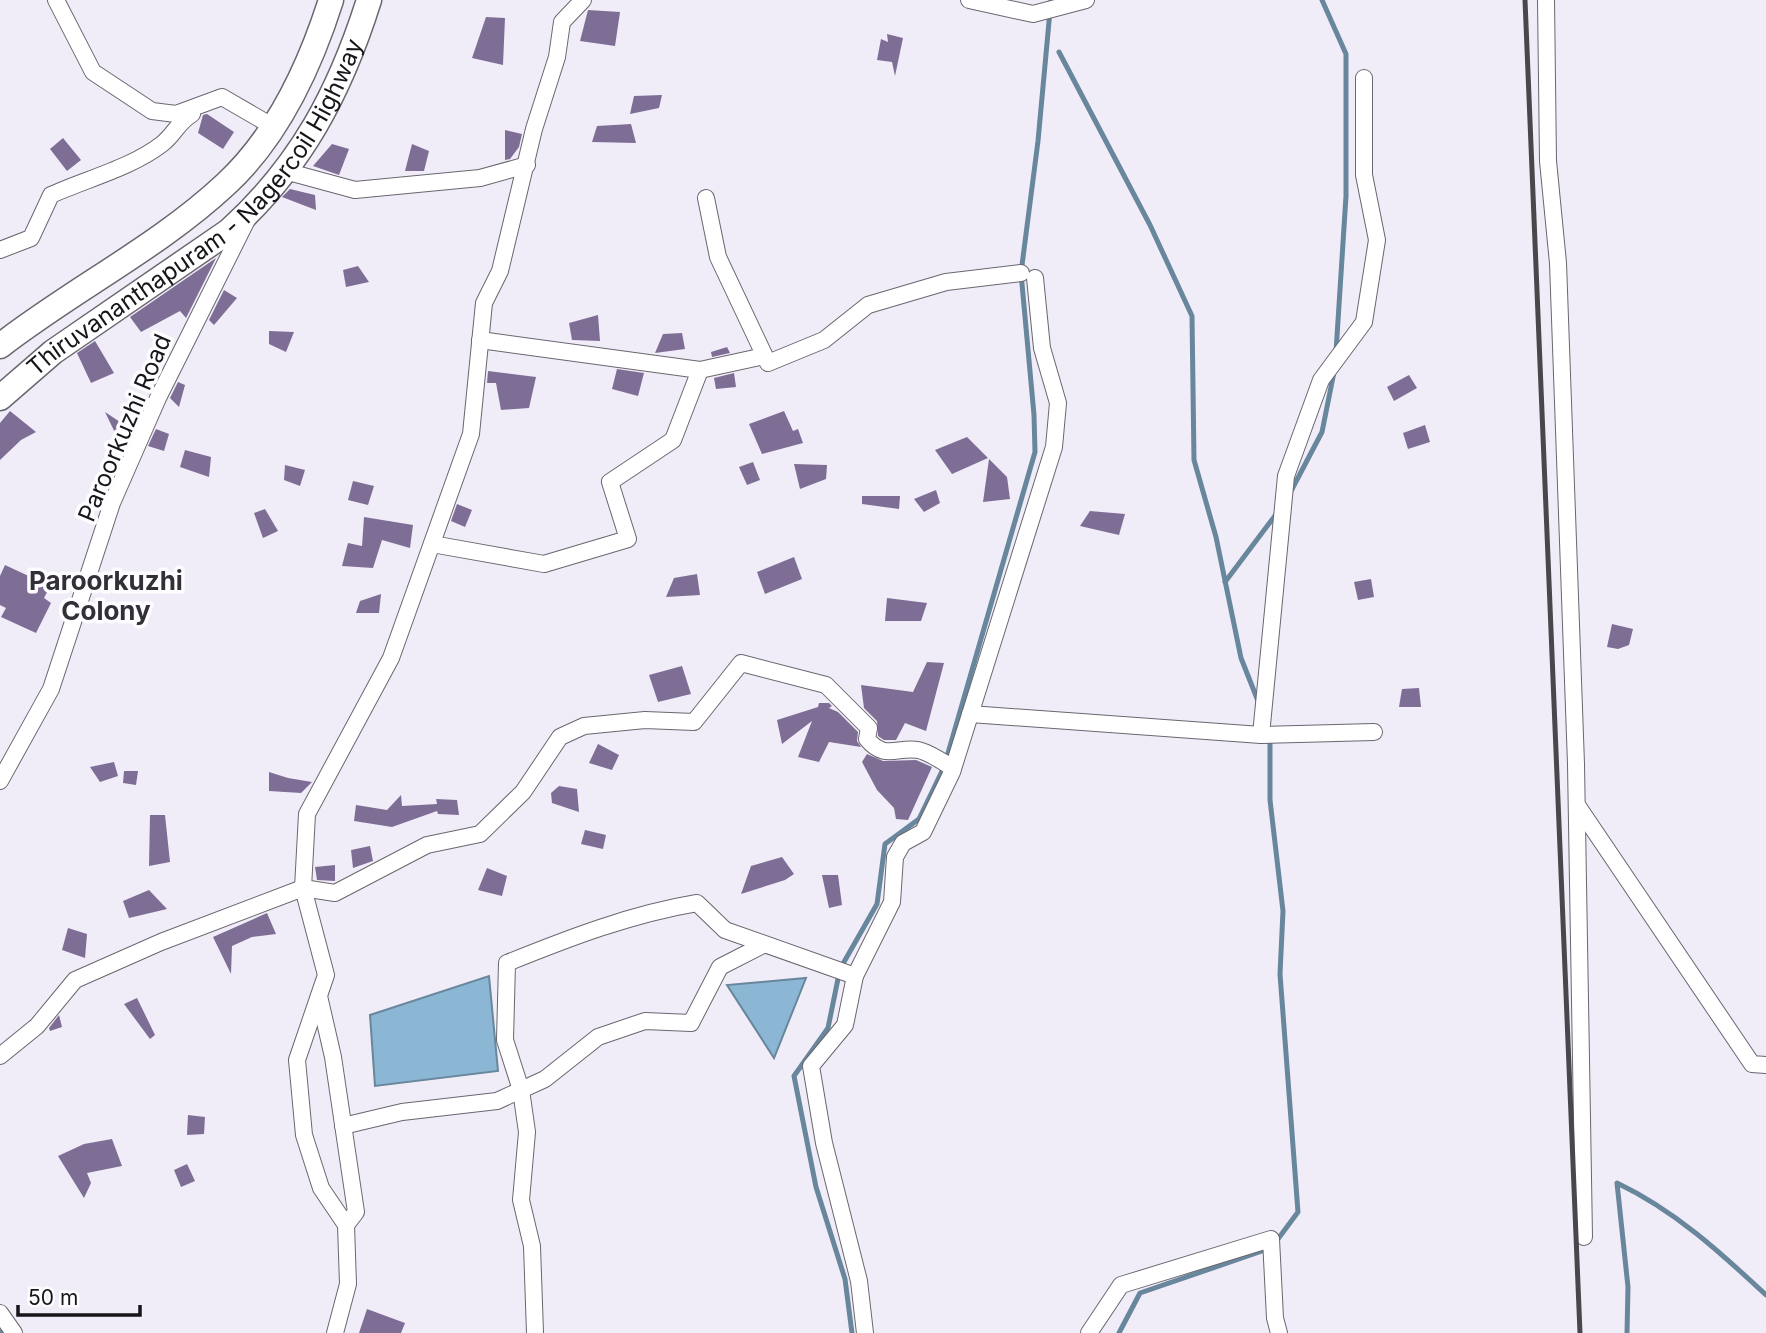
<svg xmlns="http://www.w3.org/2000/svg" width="1766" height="1333" viewBox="0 0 1766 1333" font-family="Inter,sans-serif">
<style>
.water{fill:#8bb6d4;stroke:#68869c;stroke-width:2}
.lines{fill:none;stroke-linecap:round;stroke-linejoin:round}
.stream{stroke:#68869c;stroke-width:5}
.building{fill:#7e6e96}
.street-casing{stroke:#6a666f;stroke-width:18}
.primary-casing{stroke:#6a666f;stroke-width:27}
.street{stroke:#fff;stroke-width:16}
.primary{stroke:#fff;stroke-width:24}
.rail{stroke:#49474c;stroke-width:5}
.labels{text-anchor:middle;stroke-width:7;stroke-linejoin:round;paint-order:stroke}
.street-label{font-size:24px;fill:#161519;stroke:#fdfcfe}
.neighbourhood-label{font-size:26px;font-weight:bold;fill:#322f37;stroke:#fdfcfe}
</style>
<rect width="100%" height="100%" fill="#f1edf8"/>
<g class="water">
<path d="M489 976 498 1071 375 1086 370 1015Z"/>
<path d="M806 978 774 1058 727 985Z"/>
</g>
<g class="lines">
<g class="stream">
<path d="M1322 0 1346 54V196L1336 352"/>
<path d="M1059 52 1150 225 1192 316 1194 460 1216 537 1241 658 1258 701"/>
<path d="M1290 493 1322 432 1334 372"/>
<path d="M1225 582 1277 513"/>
<path d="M1270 737V800L1283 911 1280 974 1298 1212 1275 1243"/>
<path d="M0 1332 1 1333"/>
<path d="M852 1333 845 1279 816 1187 794 1076 828 1028 840 969 877 904 885 844 919 819 944 767 1035 452 1034 415 1021 273 1038 141 1051 0"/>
<path d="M1119 1333 1140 1293 1268 1249"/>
<path d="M1627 1333 1628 1287 1617 1183C1674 1210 1720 1252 1766 1295"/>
</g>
</g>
<g class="building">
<path d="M588 10 620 12 615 46 580 41Z"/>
<path d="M486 17 505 18 503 65 472 58Z"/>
<path d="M887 34 903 38 895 76 892 62 877 60 881 39 888 42Z"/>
<path d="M662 95 659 108 630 114 634 96Z"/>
<path d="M207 114 234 132 223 149 198 133 203 115Z"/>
<path d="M631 124 636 143 592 142 597 126Z"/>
<path d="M505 130 522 134 519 147 510 159 505 160Z"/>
<path d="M63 138 81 160 67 171 50 149Z"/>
<path d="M332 144 349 149 339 175 313 166Z"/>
<path d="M412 144 429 151 424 171H405Z"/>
<path d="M290 189 315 195 316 210 282 197Z"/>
<path d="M216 258 186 318 180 311 141 332 130 317Z"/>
<path d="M358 266 369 282 346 287 343 270Z"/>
<path d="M224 290 237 298 214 325 209 320Z"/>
<path d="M598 315 600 341 572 340 569 323Z"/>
<path d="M269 331 294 332 286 352 269 344Z"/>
<path d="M682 333 685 349 655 353 663 334Z"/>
<path d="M95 341 114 373 91 383 77 353Z"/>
<path d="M727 347 730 353 712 357 711 352Z"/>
<path d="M617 369 644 373 638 396 612 389Z"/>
<path d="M488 371 536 377 529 408 501 410 496 383H487Z"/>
<path d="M734 373 736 387 716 389 714 378Z"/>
<path d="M1409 375 1417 388 1394 401 1387 387Z"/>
<path d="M178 382 185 385 179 407 170 398Z"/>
<path d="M10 411 36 432 21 440 0 460V423Z"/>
<path d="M784 411 793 431 798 429 803 443 762 454 749 424Z"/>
<path d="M105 412 132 430 128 440 120 443Z"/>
<path d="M1425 425 1430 442 1408 449 1403 433Z"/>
<path d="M156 429 169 434 164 451 148 446Z"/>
<path d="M967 437 988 458 952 474 935 450Z"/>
<path d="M185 450 211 457 209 477 180 467Z"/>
<path d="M989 459 1007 477 1010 499 983 502Z"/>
<path d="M753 462 760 480 747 485 739 467Z"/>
<path d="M794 464 827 465 826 479 800 489Z"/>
<path d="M285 465 305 470 300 486 284 480Z"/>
<path d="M353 481 374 486 368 505 348 500Z"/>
<path d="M936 490 940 503 924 512 914 499Z"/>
<path d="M862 496H900L899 509 862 504Z"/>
<path d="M457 504 472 510 465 527 451 521Z"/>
<path d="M265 509 278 531 263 538 254 513Z"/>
<path d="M1090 511 1125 514 1119 535 1080 526Z"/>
<path d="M364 517 413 525 410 548 382 540 373 568 342 566 348 543 362 546Z"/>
<path d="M794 557 802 579 765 594 757 572Z"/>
<path d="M5 565 50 586 44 598 51 603 36 633 1 617 6 608 0 605V576Z"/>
<path d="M697 574 700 595 666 597 674 578Z"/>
<path d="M1371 579 1374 597 1358 600 1354 582Z"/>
<path d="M381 594 379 613H356L360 601Z"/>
<path d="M887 598 927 603 921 621H885Z"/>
<path d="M1612 624 1633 629 1629 645 1618 649 1607 647Z"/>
<path d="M927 662 944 663 926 731 905 723 896 740H884L878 736 877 721 864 708 861 685 913 692Z"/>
<path d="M682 666 691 694 658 702 649 675Z"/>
<path d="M1419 688 1421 707H1399L1402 689Z"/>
<path d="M819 703H829L832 706 829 708 838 712 858 732 857 741 861 747 829 742 819 762 798 757 812 721 782 744 777 720 818 707Z"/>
<path d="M598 744 619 755 612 770 589 763Z"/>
<path d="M867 754 883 761 916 760 932 767 908 820 896 819 894 808 877 790 862 762Z"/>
<path d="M114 762 118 776 100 782 90 767Z"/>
<path d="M124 771H138L136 785 123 783Z"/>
<path d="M269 772 288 778 312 782 301 793 269 791Z"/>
<path d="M559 786 577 789 579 812 552 803 551 793Z"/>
<path d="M401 795 402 806 437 804 436 799 457 800 459 815 438 814 437 811 392 827 354 821 356 805 387 810Z"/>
<path d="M150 815H165L170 862 149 866Z"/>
<path d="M585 830 606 835 603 849 581 844Z"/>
<path d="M370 846 373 861 353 868 351 850Z"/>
<path d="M782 857 794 874 785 880 741 894 751 866Z"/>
<path d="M335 865V881L317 880 315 867Z"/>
<path d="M487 868 507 876 502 896 478 890Z"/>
<path d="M822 875H838L842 905 829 908Z"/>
<path d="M149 890 167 909 129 918 123 901Z"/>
<path d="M267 913 276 934 252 937 232 946 231 974 213 937Z"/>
<path d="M68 928 87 934 85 958 62 950Z"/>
<path d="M137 998 155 1035 150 1039 124 1004Z"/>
<path d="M59 1015 62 1027 50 1031 49 1028Z"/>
<path d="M188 1115 205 1117 204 1134 187 1135Z"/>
<path d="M112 1139 122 1166 87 1173 91 1183 84 1198 58 1156 84 1144Z"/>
<path d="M187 1164 195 1181 181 1187 174 1170Z"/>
<path d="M367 1309 405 1323 401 1333H359Z"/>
</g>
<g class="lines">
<defs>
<g id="street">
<path d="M56 0 93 72 152 111 176 114 222 97 272 126"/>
<path d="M969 0 1033 14 1086 0"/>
<path d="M1546 0 1548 161 1558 263 1576 764 1584 1237"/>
<path d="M285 171 355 190 480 178 527 165"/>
<path d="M706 198 718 257 768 363 824 340 868 305 946 282 1021 273"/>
<path d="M0 250 31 238 51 195C86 179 131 168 162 144 174 135 178 122 192 114"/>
<path d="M480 340 700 370 764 356"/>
<path d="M432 544 544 564 628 539 610 482 673 440 700 370"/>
<path d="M970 714 1261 735 1374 732"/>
<path d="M1261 735 1286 476 1321 380 1364 322 1377 240 1364 175V78"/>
<path d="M0 781 51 689 112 503 158 398 248 218"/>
<path d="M1577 805 1752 1064 1766 1065"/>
<path d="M319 996 333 1057 356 1212 346 1225"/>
<path d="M0 1056 37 1026 75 980 161 942 303 888 335 893 427 845 480 834 523 792 560 737 584 726 645 720 694 722 741 663 826 685 869 728 867 739C885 761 898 746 918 750 929 752 943 762 953 768"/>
<path d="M343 1126 402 1112 497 1101 545 1079 598 1037 645 1021 691 1023 720 967 763 945"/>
<path d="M0 1313 14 1333"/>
<path d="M335 1333 348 1284 346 1225 321 1188 304 1135 297 1060 326 975 303 888 307 814 391 658 471 434 484 303 500 271 534 129 557 57 562 22 583 0"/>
<path d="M535 1333 532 1246 521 1200 527 1132 521 1090 505 1040 507 963C569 938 631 914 697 903L725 930 855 976"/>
<path d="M865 1333 859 1281 824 1143 811 1066 845 1025 855 976 892 902 895 857 903 843 923 832 952 772 1054 447 1058 403 1042 348 1035 278"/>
<path d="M1089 1333 1121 1285 1271 1239 1275 1318 1279 1333"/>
</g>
<g id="primary">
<path d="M0 346C72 290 160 246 226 184 278 136 310 66 331 0"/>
<path id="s1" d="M0 398 53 352 229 231C301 166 340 92 369 0"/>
</g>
</defs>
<use href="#street" class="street-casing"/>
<use href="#primary" class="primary-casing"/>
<use href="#street" class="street"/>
<use href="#primary" class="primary"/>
<path class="rail" d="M1525 0 1580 1333"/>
</g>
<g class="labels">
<g class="street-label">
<text dy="8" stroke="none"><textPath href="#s1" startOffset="278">Thiruvananthapuram - Nagercoil Highway</textPath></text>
<text transform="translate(125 428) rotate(-67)" y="8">Paroorkuzhi Road</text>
</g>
<g class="neighbourhood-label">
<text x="106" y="590">Paroorkuzhi<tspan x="106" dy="30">Colony</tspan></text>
</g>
</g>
<path d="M18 1305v10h122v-10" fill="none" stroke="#161519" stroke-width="3.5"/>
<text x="28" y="1305" font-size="21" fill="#161519" stroke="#fdfcfe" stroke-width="5" paint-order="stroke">50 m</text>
</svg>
